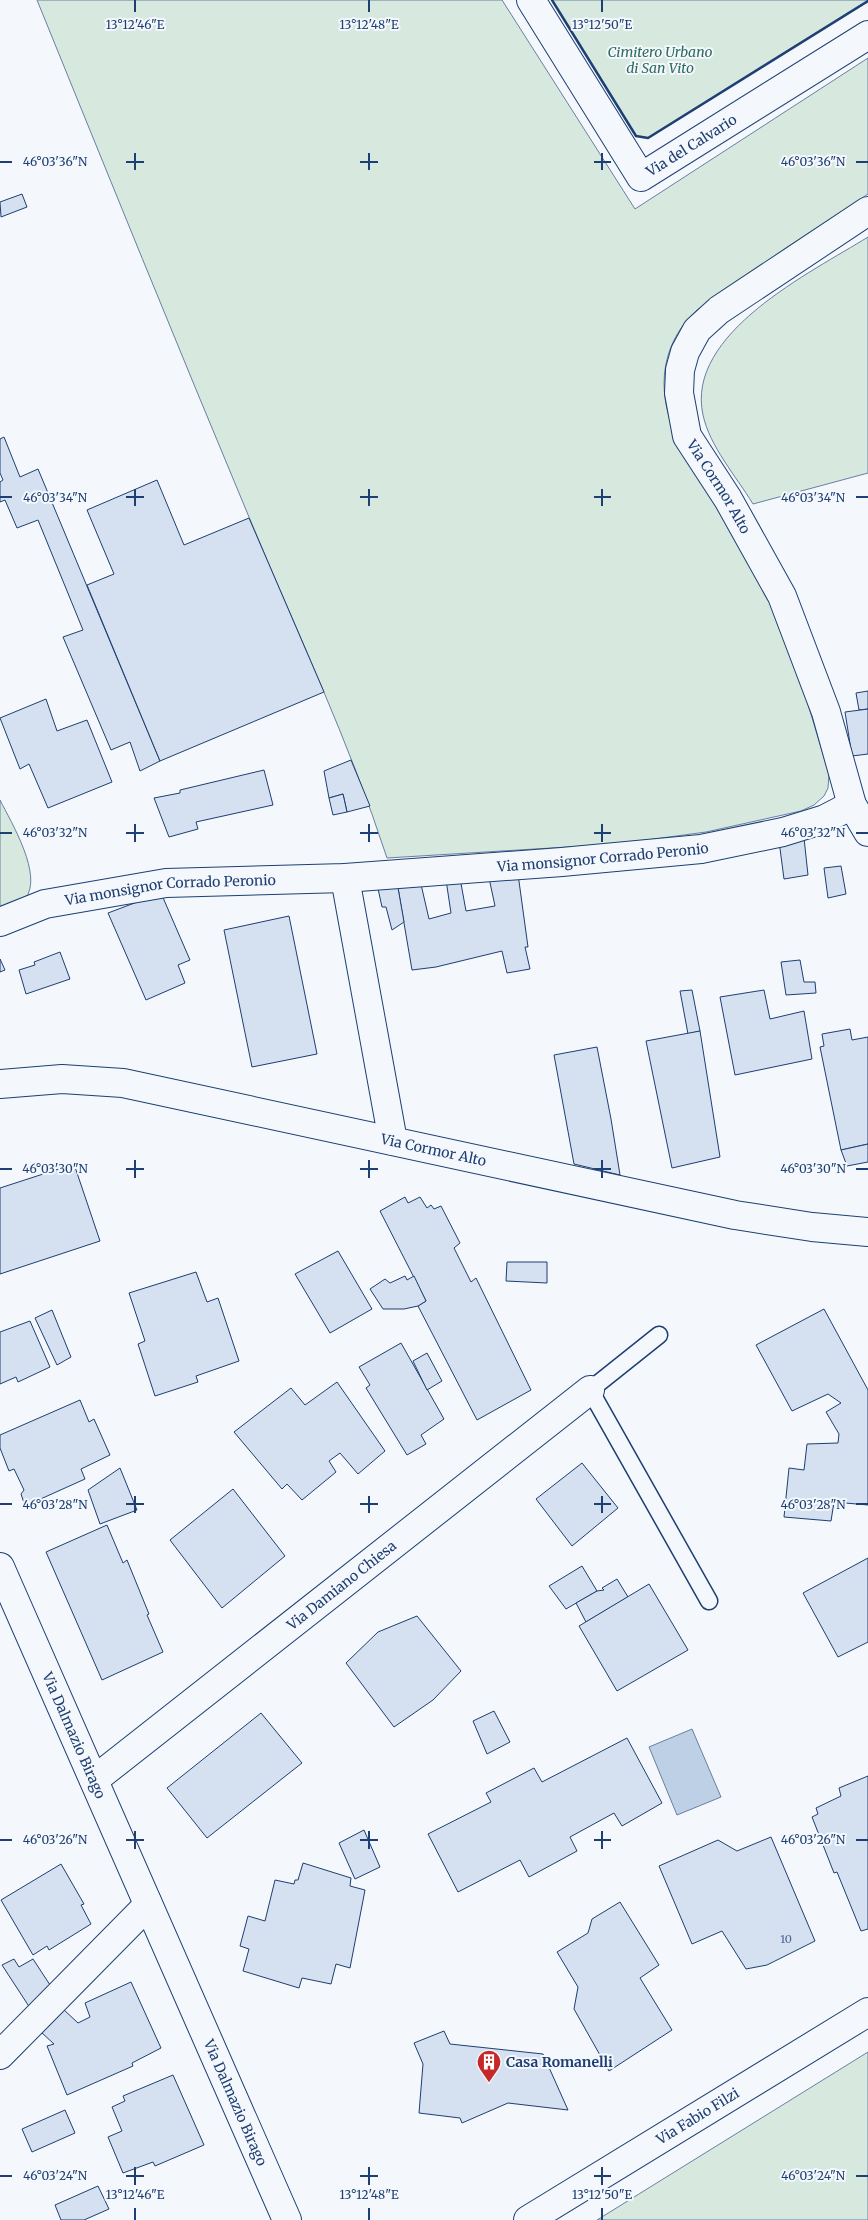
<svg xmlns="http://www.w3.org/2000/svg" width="868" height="2220" viewBox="0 0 868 2220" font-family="Merriweather,serif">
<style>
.green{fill:#d7e8df;stroke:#687fa3}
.water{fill:#bed0e5;stroke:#687fa3}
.building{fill:#d5e0f0;stroke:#1d3f73}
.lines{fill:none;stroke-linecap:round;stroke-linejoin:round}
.lane-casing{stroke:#1d3f73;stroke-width:19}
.street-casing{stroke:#1d3f73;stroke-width:30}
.secondary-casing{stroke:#1d3f73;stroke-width:30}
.lane{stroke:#f4f7fb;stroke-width:16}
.street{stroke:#f4f7fb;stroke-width:28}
.secondary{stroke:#f4f7fb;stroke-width:28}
.wall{stroke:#1d3f73;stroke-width:2.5}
.ticks{fill:none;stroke:#1d3f73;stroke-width:2}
.labels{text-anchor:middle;stroke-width:4;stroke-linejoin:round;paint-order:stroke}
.number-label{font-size:11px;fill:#4b6792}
.park-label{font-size:14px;font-style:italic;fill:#2c6c60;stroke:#f4f7fb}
.street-label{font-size:14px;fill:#1d3f73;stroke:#f4f7fb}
.poi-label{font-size:14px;font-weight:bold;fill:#1d3f73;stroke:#f4f7fb;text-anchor:start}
.ticks-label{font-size:12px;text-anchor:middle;fill:#1d3f73;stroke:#f4f7fb;stroke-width:4;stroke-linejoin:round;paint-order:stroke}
</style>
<rect width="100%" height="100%" fill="#f4f7fb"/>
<g class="green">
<path d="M37 0H502L635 209 868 58V194L786 248 697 310C665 339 657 380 670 420L772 599 794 658 829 774 828 788 824 796 814 805 801 811 706 832 617 844 387 858C349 741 296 630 249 517 177 345 107 172 37 0Z"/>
<path d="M552 0H868V1L648 138 636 136Z"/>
<path d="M868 237V473L753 504C736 476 710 447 703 415 685 333 812 272 868 237Z"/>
<path d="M0 800C11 822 44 876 25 899 19 905 7 908 0 911Z"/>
<path d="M868 2052V2220H597Z"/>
</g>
<path class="water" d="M692 1729 721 1797 677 1815 649 1747Z"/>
<g class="building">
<path d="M22 194 27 207 1 217 0 202Z"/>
<path d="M4 437 20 477 38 469 160 761 140 771 130 742 111 750 63 637 83 630 38 520 17 528 5 500 0 502V482L3 480 0 473V439Z"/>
<path d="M157 480 184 545 249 518 324 692 160 761 87 585 114 574 87 510Z"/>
<path d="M868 691V709L859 710 856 693Z"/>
<path d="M46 699 57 731 87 720 112 782 48 808 29 764 20 769 0 718Z"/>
<path d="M868 709V754L852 756 845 712Z"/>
<path d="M351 760 370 806 347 812 343 794 329 798 324 771Z"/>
<path d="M264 770 273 805 196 822 198 829 169 837 154 798 180 793V790Z"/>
<path d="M343 794 347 812 333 815 329 798Z"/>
<path d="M804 838 808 875 784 879 779 841Z"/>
<path d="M841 866 846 894 828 898 824 868Z"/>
<path d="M518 874 528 947H525L530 969 507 973 502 951 436 967 412 970 397 882 420 880 429 919 451 913 446 880 460 878 466 911 495 906 489 878Z"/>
<path d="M397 882 404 922 392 930 386 907H382L377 884Z"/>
<path d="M161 893 190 960 178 965 185 983 146 1000 108 913Z"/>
<path d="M289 916 317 1054 252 1067 224 930Z"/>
<path d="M60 952 70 979 26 994 19 970 35 965 34 962Z"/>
<path d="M0 959 5 970 0 972Z"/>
<path d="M800 960 804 982H815L816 993 786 995 781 962Z"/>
<path d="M692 990 700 1031 688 1034 680 991Z"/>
<path d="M764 990 770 1019 804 1011 812 1059 735 1075 720 997Z"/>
<path d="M850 1029 852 1040 868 1037V1144L841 1150 820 1047 824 1046 822 1034Z"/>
<path d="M700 1031 720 1157 672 1168 646 1041Z"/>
<path d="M597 1047 611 1119 620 1175 574 1164 554 1055Z"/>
<path d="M868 1144V1162L847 1166 841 1150Z"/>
<path d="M74 1164 100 1241 0 1274V1188Z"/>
<path d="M405 1197 408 1203 420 1197 427 1208 431 1205 434 1209 441 1206 460 1243 454 1248 471 1282 476 1278 531 1390 477 1420 418 1306 426 1301 380 1211Z"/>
<path d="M338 1251 372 1309 330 1333 295 1274Z"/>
<path d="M507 1262H547V1283L506 1281Z"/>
<path d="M196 1272 207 1302 218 1298 239 1361 196 1376 198 1382 155 1396 138 1344 145 1341 129 1293Z"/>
<path d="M405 1276 407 1280 414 1276 426 1301 418 1306 404 1309H383L370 1289 385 1279 390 1283Z"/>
<path d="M824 1309 868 1390V1505L834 1502 831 1521 784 1517 789 1468 804 1470 807 1444 838 1443 839 1434 826 1412 841 1403 828 1394 792 1411 756 1345Z"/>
<path d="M52 1310 71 1357 57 1365 35 1318Z"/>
<path d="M30 1321 50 1367 18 1382 16 1377 0 1384V1332Z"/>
<path d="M401 1343 444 1419 421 1435 426 1444 407 1455 366 1388 370 1385 359 1367Z"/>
<path d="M427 1353 442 1381 427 1390 413 1361Z"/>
<path d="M337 1382 385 1451 358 1474 340 1453 329 1461 336 1472 302 1500 287 1484 282 1489 234 1432 291 1388 305 1405Z"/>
<path d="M80 1400 89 1422 94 1419 110 1455 81 1469 85 1479 25 1506 21 1494 24 1490 14 1469 9 1471 0 1448V1435Z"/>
<path d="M582 1463 618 1508 572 1546 536 1499Z"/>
<path d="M120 1468 137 1510 100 1524 88 1490Z"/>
<path d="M233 1489 285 1556 222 1608 170 1540Z"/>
<path d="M107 1525 123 1563 127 1560 149 1614 147 1615 163 1652 102 1680 46 1552Z"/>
<path d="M868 1558V1642L838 1657 803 1593Z"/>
<path d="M582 1566 597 1591 566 1609 549 1586Z"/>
<path d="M617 1579 628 1597 586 1622 576 1603 597 1591 604 1590 602 1588Z"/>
<path d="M649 1584 688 1650 617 1691 579 1626Z"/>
<path d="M417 1616 461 1671 433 1700 394 1727 346 1663 378 1632Z"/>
<path d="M494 1711 510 1742 487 1754 473 1721Z"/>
<path d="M261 1713 302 1763 207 1838 167 1788Z"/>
<path d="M627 1738 662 1803 622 1826 614 1813 570 1837 577 1851 529 1877 520 1860 458 1892 428 1834 491 1802 486 1793 534 1768 542 1782Z"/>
<path d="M868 1776V1929L861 1931 837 1872 834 1873 812 1817 818 1814 816 1808 841 1796 839 1788Z"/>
<path d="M364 1830 380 1867 355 1879 339 1843Z"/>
<path d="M771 1837 815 1941 767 1965 746 1969 722 1931 692 1944 659 1866 718 1840 737 1851Z"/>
<path d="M303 1863 351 1878 350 1886 365 1890 350 1968 336 1964 331 1984 302 1978 299 1988 243 1971 249 1949 240 1946 248 1916 265 1921 275 1880 294 1884 295 1880H298Z"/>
<path d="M61 1864 84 1904 81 1905 91 1924 49 1950 47 1946 33 1955 1 1900Z"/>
<path d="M620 1902 659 1965 640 1978 672 2030 609 2071 574 2009 578 1987 557 1952 588 1933 592 1919Z"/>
<path d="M14 1959 19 1967 33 1959 52 1988 30 2008 2 1965Z"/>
<path d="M131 1982 161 2048 132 2063 133 2066 67 2095 47 2046 54 2044 41 2032 63 2009 78 2023 90 2017 85 2003Z"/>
<path d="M444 2031 450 2044 543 2054 568 2110 508 2103 462 2123 460 2118 419 2113 423 2064 414 2043Z"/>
<path d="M173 2075 204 2145 155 2166 153 2162 123 2173 108 2137 122 2131 112 2107 125 2101 123 2096Z"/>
<path d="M65 2110 75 2133 32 2152 22 2129Z"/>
<path d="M98 2186 109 2209 84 2220H61L55 2205Z"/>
</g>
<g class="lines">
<defs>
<path id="lane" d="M659 1335 590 1390 709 1601"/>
<g id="street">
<path id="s1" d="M531 0 641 177 868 35"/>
<path id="s2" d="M868 211 719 310 697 330 685 352 680 370 679 393 687 436 728 499 782 596 826 712 852 805 868 832"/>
<path d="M345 878 393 1141"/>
<path id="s3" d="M0 922 45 904 166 883 345 878 562 862 701 849 783 832 825 819 852 805"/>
<path id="s4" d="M0 1084 62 1079 123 1083 735 1215 812 1227 868 1232"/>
<path id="s5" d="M94 1780 590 1390"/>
<path d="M0 2055 148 1905 147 1902"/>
<path id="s6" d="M528 2220 868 2012"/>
</g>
<g id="secondary">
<path id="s7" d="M0 1567 287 2220"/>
</g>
</defs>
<use href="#lane" class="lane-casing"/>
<use href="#street" class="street-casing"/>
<use href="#secondary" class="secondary-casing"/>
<use href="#lane" class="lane"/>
<use href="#street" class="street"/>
<use href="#secondary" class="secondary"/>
<path class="wall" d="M552 0 636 136 648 138 868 1"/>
</g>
<path class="ticks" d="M135 0V12M369 0V12M602 0V12M135 153V170M369 153V170M602 153V170M0 162H12M126 162H144M360 162H378M594 162H611M856 162H868M135 489V506M369 489V506M602 489V506M0 497H12M126 497H144M360 497H378M594 497H611M856 497H868M135 824V842M369 824V842M602 824V842M0 833H12M126 833H144M360 833H378M594 833H611M856 833H868M135 1160V1178M369 1160V1178M602 1160V1178M0 1169H12M126 1169H144M360 1169H378M594 1169H611M856 1169H868M135 1496V1513M369 1496V1513M602 1496V1513M0 1504H12M126 1504H144M360 1504H378M594 1504H611M856 1504H868M135 1831V1849M369 1831V1849M602 1831V1849M0 1840H12M126 1840H144M360 1840H378M594 1840H611M856 1840H868M135 2167V2185M369 2167V2185M602 2167V2185M0 2176H12M126 2176H144M360 2176H378M594 2176H611M856 2176H868M135 2208V2220M369 2208V2220M602 2208V2220"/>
<defs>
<symbol id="building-pin" viewBox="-11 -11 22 30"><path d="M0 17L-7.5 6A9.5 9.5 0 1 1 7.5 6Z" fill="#c62828" stroke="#f4f7fb"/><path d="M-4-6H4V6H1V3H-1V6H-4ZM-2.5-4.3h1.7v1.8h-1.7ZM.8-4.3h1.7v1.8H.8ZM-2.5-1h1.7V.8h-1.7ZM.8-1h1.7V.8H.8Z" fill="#fff"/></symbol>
</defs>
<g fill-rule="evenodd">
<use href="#building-pin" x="475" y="2048" width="28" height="38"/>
</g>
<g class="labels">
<g class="number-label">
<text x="786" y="1943">10</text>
</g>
<g class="park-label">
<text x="660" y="57">Cimitero Urbano<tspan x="660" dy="16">di San Vito</tspan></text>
</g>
<g class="street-label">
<text dy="5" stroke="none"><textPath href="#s1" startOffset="268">Via del Calvario</textPath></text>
<text dy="5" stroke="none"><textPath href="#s2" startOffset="379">Via Cormor Alto</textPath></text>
<text dy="5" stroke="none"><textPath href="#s3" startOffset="609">Via monsignor Corrado Peronio</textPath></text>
<text dy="5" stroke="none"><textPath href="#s3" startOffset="175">Via monsignor Corrado Peronio</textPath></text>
<text dy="5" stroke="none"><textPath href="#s4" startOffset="441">Via Cormor Alto</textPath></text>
<text dy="5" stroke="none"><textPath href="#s5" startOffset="315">Via Damiano Chiesa</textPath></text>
<text dy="5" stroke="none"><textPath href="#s7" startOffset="184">Via Dalmazio Birago</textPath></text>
<text dy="5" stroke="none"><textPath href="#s7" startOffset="585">Via Dalmazio Birago</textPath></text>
<text dy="5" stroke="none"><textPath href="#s6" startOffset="199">Via Fabio Filzi</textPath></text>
</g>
<g class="poi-label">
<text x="506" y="2067">Casa Romanelli</text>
</g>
</g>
<g class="ticks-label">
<text x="135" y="29">13°12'46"E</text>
<text x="369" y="29">13°12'48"E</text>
<text x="602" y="29">13°12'50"E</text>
<text x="55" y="166">46°03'36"N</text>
<text x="813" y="166">46°03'36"N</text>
<text x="55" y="502">46°03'34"N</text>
<text x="813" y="502">46°03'34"N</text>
<text x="55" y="837">46°03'32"N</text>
<text x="813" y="837">46°03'32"N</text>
<text x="55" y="1173">46°03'30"N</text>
<text x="813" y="1173">46°03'30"N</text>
<text x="55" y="1509">46°03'28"N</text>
<text x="813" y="1509">46°03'28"N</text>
<text x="55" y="1844">46°03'26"N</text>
<text x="813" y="1844">46°03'26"N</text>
<text x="55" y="2180">46°03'24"N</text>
<text x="813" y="2180">46°03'24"N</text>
<text x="135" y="2199">13°12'46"E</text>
<text x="369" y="2199">13°12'48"E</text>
<text x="602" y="2199">13°12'50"E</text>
</g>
</svg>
